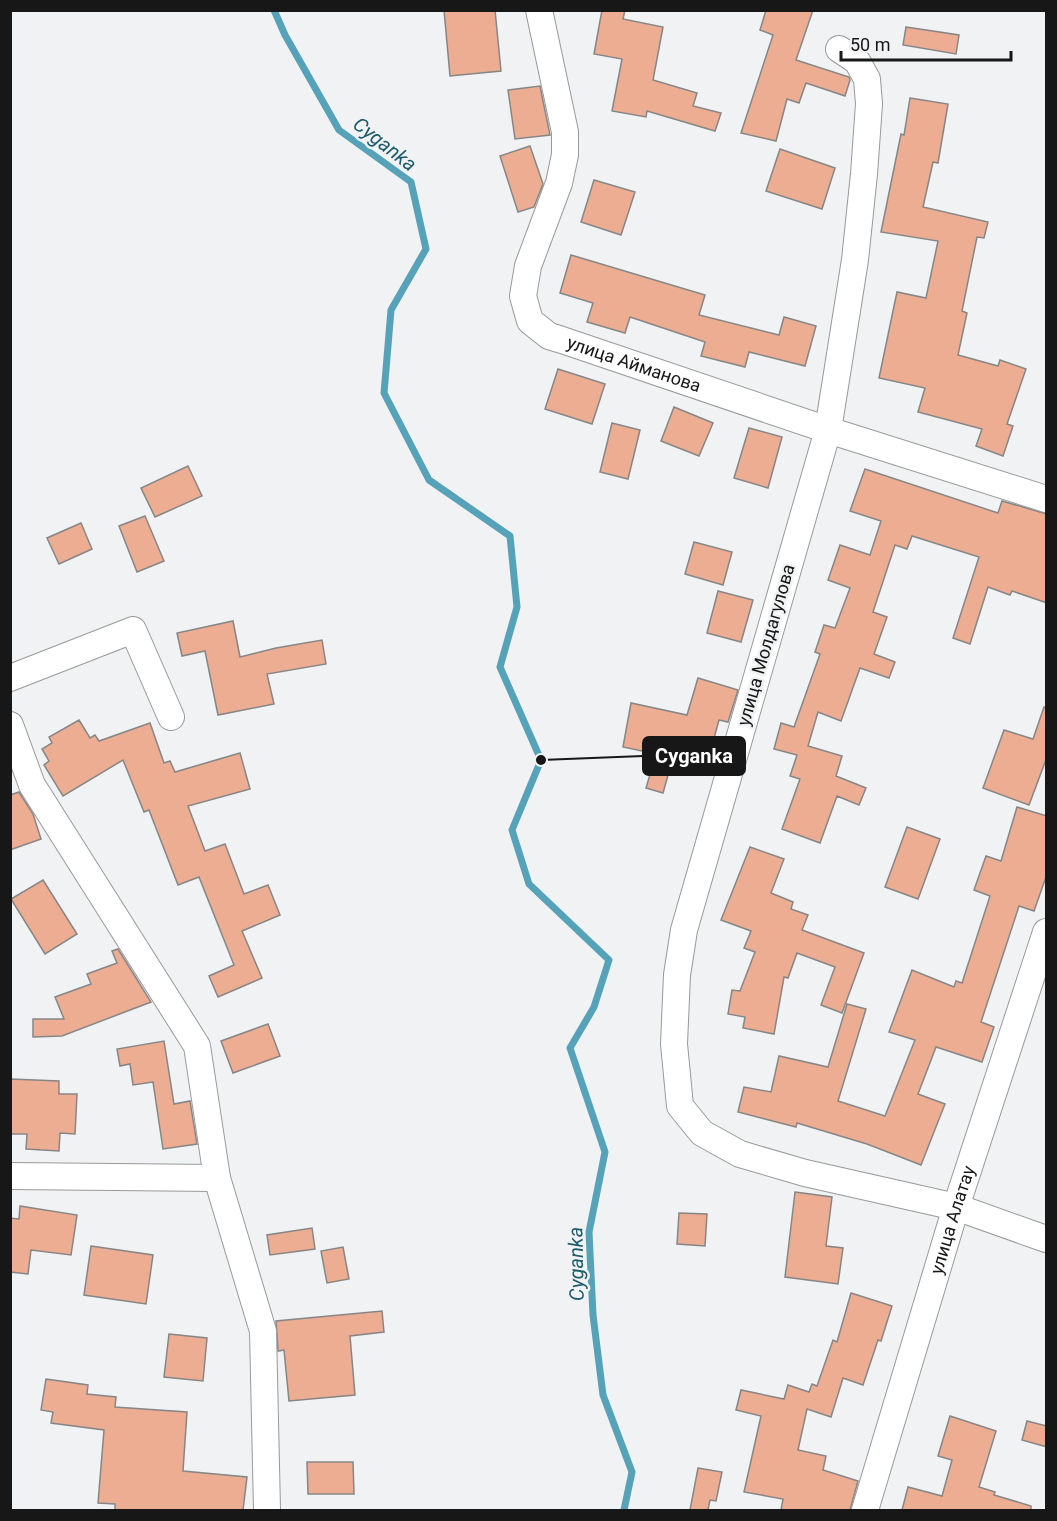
<svg xmlns="http://www.w3.org/2000/svg" width="1057" height="1521" viewBox="0 0 1057 1521" font-family="Roboto,sans-serif">
<style>
.lines{fill:none;stroke-linecap:round;stroke-linejoin:round}
.stream{stroke:#56a3b9;stroke-width:7}
.building{fill:#ecad93;stroke:#878686;stroke-width:1.5}
.minor-casing{stroke:#99999a;stroke-width:28}
.minor{stroke:#fff;stroke-width:26}
.labels{text-anchor:middle;stroke-width:5;stroke-linejoin:round;paint-order:stroke}
.street-label{font-size:18px;fill:#171717;stroke:#f1f2f3}
.water-label{font-size:20px;font-style:italic;fill:#1b5b6b;stroke:#f1f2f3}
.leader{fill:none;stroke:#171717;stroke-width:2}
.callout-dot{fill:#171717;stroke:#f1f2f3;stroke-width:2}
.callout{fill:#171717;stroke:#171717;stroke-width:2}
.callout-label{font-size:20px;text-anchor:middle;font-weight:bold;fill:#fff}
</style>
<rect width="100%" height="100%" fill="#f1f2f3"/>
<g class="lines">
<path class="stream" d="M274 10 285 35 339 130 411 182 426 249 391 310 384 393 429 480 510 536 517 607 500 667 541 760 512 830 529 884 609 960 594 1007 570 1048 605 1152 589 1232 593 1315 603 1395 632 1472 624 1510"/>
</g>
<g class="building">
<path d="M444 10H495L501 71 450 76Z"/>
<path d="M602 10H625L623 19 663 27 653 80 697 93 693 106 721 113 715 131 647 111 646 117 612 111 622 59 594 54Z"/>
<path d="M766 10H813L796 60 849 77 850 80 845 96 806 83 799 103 787 99 776 141 741 133 773 35 760 30Z"/>
<path d="M906 27 959 35 956 54 903 45Z"/>
<path d="M540 86 550 135 515 139 508 90Z"/>
<path d="M910 98 948 104 938 163 933 162 923 207 988 222 984 238 977 237 962 311 967 313 958 355 998 366 1000 360 1026 369 1007 424 1013 426 1003 456 976 446 982 429 918 412 925 388 879 378 897 292 926 298 938 241 881 232 901 134 904 135Z"/>
<path d="M530 146 543 184 534 207 518 212 500 156Z"/>
<path d="M780 149 835 168 822 209 766 191Z"/>
<path d="M594 180 635 192 621 235 581 222Z"/>
<path d="M571 255 705 295 699 315 779 335 784 317 816 326 805 366 749 352 745 367 701 356 705 342 630 317 625 333 587 322 593 303 560 293Z"/>
<path d="M558 369 605 384 592 424 545 409Z"/>
<path d="M674 407 713 423 699 456 661 441Z"/>
<path d="M612 423 640 430 628 479 600 472Z"/>
<path d="M749 428 782 437 768 488 734 478Z"/>
<path d="M188 466 202 496 155 517 141 488Z"/>
<path d="M865 469 998 513 1002 501 1047 514V603L1012 591 1010 595 988 587 970 644 953 638 979 557 912 536 907 549 895 545 873 612 887 617 874 654 895 662 889 678 860 668 841 721 818 712 808 746 842 756 836 776 866 788 859 805 837 796 820 843 782 829 800 779 790 776 797 755 774 749 781 723 794 727 820 654 815 652 824 625 835 628 850 588 828 580 840 545 870 555 881 521 850 511Z"/>
<path d="M145 516 164 561 137 572 119 526Z"/>
<path d="M81 523 92 549 59 564 47 538Z"/>
<path d="M694 542 732 552 723 585 685 574Z"/>
<path d="M718 591 753 600 741 642 707 633Z"/>
<path d="M233 621 240 657 276 648 322 640 326 664 267 674 274 704 218 715 205 651 182 656 177 633Z"/>
<path d="M698 678 738 690 728 722 719 720 706 767 683 761 680 770 670 768 663 793 646 788 656 754 623 747 631 703 687 715Z"/>
<path d="M1044 707 1047 708V757L1029 805 983 788 1004 730 1033 739Z"/>
<path d="M79 720 90 738 95 735 99 741 150 723 164 763 170 761 175 772 240 753 250 789 188 806 205 851 225 844 244 894 268 885 280 915 242 931 262 978 218 997 209 976 234 965 199 877 178 885 149 810 144 812 123 760 63 796 44 765 49 761 42 749 52 743 49 737Z"/>
<path d="M19 792 33 814 41 839 10 850V795Z"/>
<path d="M1017 807 1047 816V874L1034 911 1019 906 981 1022 994 1027 982 1062 936 1047 918 1094 945 1104 921 1165 867 1144 797 1123 796 1127 738 1112 744 1087 771 1092 779 1056 828 1067 847 1004 866 1009 838 1101 885 1116 915 1040 889 1032 912 970 954 987 956 981 962 983 990 896 974 890 986 856 1001 861Z"/>
<path d="M907 827 940 839 918 899 885 887Z"/>
<path d="M750 847 784 859 771 893 793 902 791 909 808 915 802 930 864 953 842 1013 821 1005 835 967 797 953 788 978 784 977 774 1034 743 1028 745 1017 728 1014 732 990 740 991 755 952 744 948 751 931 721 920Z"/>
<path d="M43 880 77 934 45 954 11 899Z"/>
<path d="M118 949 151 1002 62 1036 33 1037V1019H64L55 997 91 984 87 974 117 963 112 951Z"/>
<path d="M268 1024 280 1056 233 1073 221 1041Z"/>
<path d="M164 1041 174 1104 190 1101 197 1144 163 1149 153 1082 133 1085 130 1064 120 1066 117 1049Z"/>
<path d="M10 1079 59 1081V1094H77L75 1134 60 1133 59 1151 26 1149 27 1134H10Z"/>
<path d="M795 1192 832 1197 826 1246 843 1248 838 1284 785 1277Z"/>
<path d="M20 1206 77 1215 71 1255 31 1250 28 1274 10 1272V1218L19 1219Z"/>
<path d="M679 1213 707 1214 705 1246 677 1244Z"/>
<path d="M312 1228 315 1249 270 1255 267 1235Z"/>
<path d="M91 1246 153 1255 146 1304 84 1295Z"/>
<path d="M343 1247 349 1279 327 1283 321 1251Z"/>
<path d="M851 1293 892 1306 881 1341 878 1340 863 1385 843 1378 831 1417 807 1409 798 1450 826 1456 823 1470 858 1481 850 1510H781L783 1499 744 1492 761 1416 736 1410 741 1390 784 1399 788 1385 809 1392 812 1384 817 1386 833 1340 837 1342Z"/>
<path d="M382 1311 384 1332 350 1336 355 1395 289 1401 284 1350 278 1351 276 1321Z"/>
<path d="M169 1334 207 1338 203 1381 164 1377Z"/>
<path d="M46 1379 88 1385 87 1394 116 1397 115 1407 187 1412 183 1471 247 1477 243 1510H115V1504L98 1503 104 1430 51 1423 53 1412 41 1410Z"/>
<path d="M950 1416 996 1431 979 1487 995 1492 994 1495 1031 1506V1510H902L908 1487 942 1496 952 1460 938 1456Z"/>
<path d="M1027 1421 1047 1426V1447L1022 1440Z"/>
<path d="M307 1462H353L354 1494H308Z"/>
<path d="M698 1468 722 1472 716 1501 710 1500 708 1510H690Z"/>
</g>
<g class="lines">
<defs>
<g id="minor">
<path id="s1" d="M539 10 565 132V155L559 183 528 266 523 296 530 321 549 336 562 340 828 430 1046 499"/>
<path d="M839 49 857 61 867 79 869 104 864 174 855 260 828 430 684 930 677 975 674 1044 680 1106 702 1133 740 1154 805 1173 956 1207 1046 1239"/>
<path d="M10 678 133 630 171 717"/>
<path d="M10 725 32 785 197 1046 217 1178 263 1331 267 1510"/>
<path d="M10 1176 217 1178"/>
<path id="s2" d="M865 1510 956 1207 1046 932"/>
</g>
</defs>
<use href="#minor" class="minor-casing"/>
<use href="#minor" class="minor"/>
</g>
<g class="labels">
<g class="street-label">
<text dy="6" stroke="none"><textPath href="#s1" startOffset="435">улица Айманова</textPath></text>
<text transform="translate(766 645) rotate(-74)" y="6">улица Молдагулова</text>
<text dy="6" stroke="none"><textPath href="#s2" startOffset="303">улица Алатау</textPath></text>
</g>
<g class="water-label">
<text transform="translate(385 144) rotate(38)" y="7">Cyganka</text>
<text transform="translate(576 1264) rotate(-91)" y="7">Cyganka</text>
</g>
</g>
<path class="leader" d="M541 760L643 756"/>
<circle class="callout-dot" cx="541" cy="760" r="6"/>
<rect class="callout" x="643" y="737" width="102" height="38" rx="6"/>
<g class="callout-label">
<text x="694" y="763">Cyganka</text>
</g>
<rect width="1057" height="1521" fill="none" stroke="#171717" stroke-width="24"/>
<path d="M841 51v9h170v-9" fill="none" stroke="#171717" stroke-width="3"/>
<text x="850" y="51" font-size="18" fill="#171717" stroke="#f1f2f3" stroke-width="4.5" paint-order="stroke">50 m</text>
</svg>
